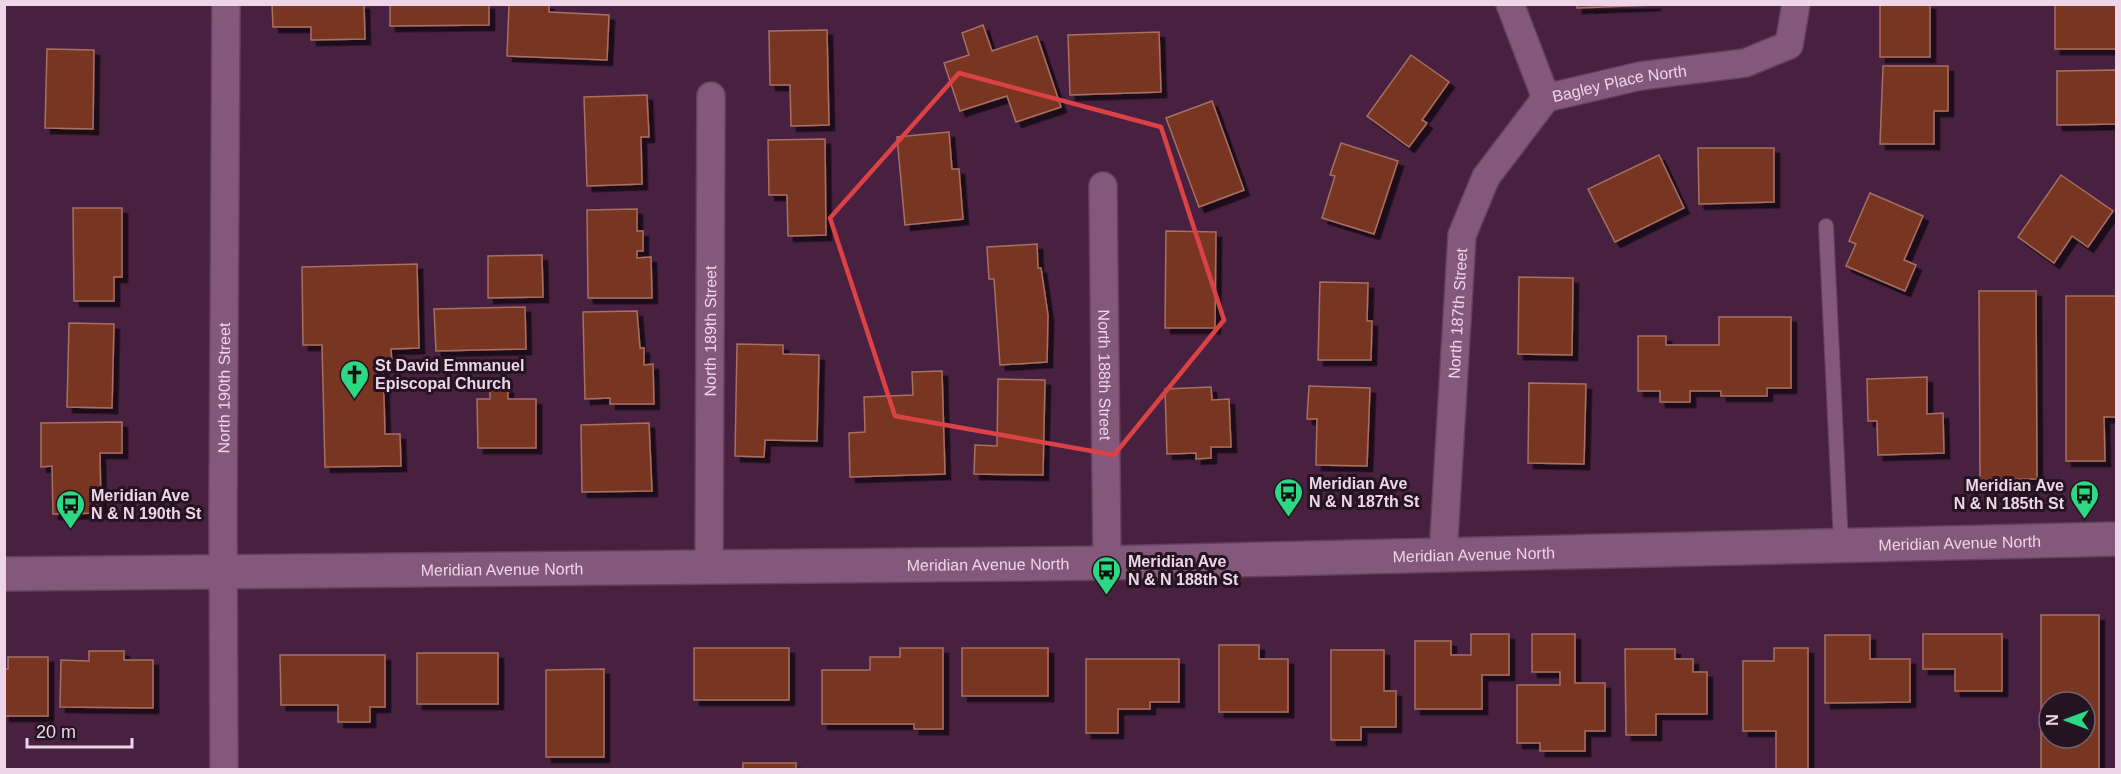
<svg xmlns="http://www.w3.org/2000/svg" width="2121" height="774" viewBox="0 0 2121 774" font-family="Helvetica,sans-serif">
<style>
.building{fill:#783523;stroke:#a76f61;stroke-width:1.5;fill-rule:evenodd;filter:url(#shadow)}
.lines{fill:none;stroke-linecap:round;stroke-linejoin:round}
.service-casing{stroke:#63415d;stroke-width:16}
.minor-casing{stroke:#63415d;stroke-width:30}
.tertiary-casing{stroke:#63415d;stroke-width:36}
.service{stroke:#84587a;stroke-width:14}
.minor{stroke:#84587a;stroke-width:27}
.tertiary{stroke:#84587a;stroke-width:33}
.marked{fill:none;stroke:#da4245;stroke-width:4.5;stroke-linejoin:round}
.labels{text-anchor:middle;stroke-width:6;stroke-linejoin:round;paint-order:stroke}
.street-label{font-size:16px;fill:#eed5e7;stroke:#241320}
.poi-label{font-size:16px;font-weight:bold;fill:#eed5e7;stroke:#241320;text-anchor:start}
</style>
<defs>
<filter id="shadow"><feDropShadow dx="5.5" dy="5.5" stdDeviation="0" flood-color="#0009"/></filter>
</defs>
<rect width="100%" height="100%" fill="#482140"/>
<g class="building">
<path d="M272 4H364L365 39 311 40V27H273Z"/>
<path d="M390 4H489V25L390 26Z"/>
<path d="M509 4H549V12L609 15 607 60 507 56Z"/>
<path d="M1577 4H1655V5L1577 8Z"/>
<rect x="1880" y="4" width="50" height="53"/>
<rect x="2055" y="4" width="61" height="45"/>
<path d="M983 25 992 51 1037 36 1061 107 1016 122 1007 96 960 111 944 63 969 55 962 33Z"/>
<path d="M827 30 829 125 791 126 790 85H770L769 31Z"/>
<path d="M1159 32 1161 92 1070 95 1068 35Z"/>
<path d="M47 49 94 50 93 129 45 128Z"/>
<path d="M1411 55 1449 82 1422 120 1427 123 1409 147 1367 116Z"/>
<path d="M1883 66H1948V111H1934V144H1880Z"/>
<path d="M2116 70V124L2057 125V71Z"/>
<path d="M647 95 649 137H641L642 184 587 186 584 97Z"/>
<path d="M1212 101 1244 190 1199 207 1166 118Z"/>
<path d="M949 132 952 169H959L963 219 905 225 897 137Z"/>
<path d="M825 139 826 235 788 236 787 195H769L768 140Z"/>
<path d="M1341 143 1398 161 1374 234 1322 218 1335 176 1330 175Z"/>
<path d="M1698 148H1774V202L1699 204Z"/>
<path d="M1659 155 1684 208 1615 242 1588 189Z"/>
<path d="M2061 175 2113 211 2088 247 2072 236 2054 263 2018 237Z"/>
<path d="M1870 193 1923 216 1904 260 1916 265 1905 291 1846 266 1856 244 1849 241Z"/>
<path d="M73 208H122V277H114V301H74Z"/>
<path d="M637 209V231H643V251H637V258L651 257 652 298H588L587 210Z"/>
<path d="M1166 231 1216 232 1215 328H1165Z"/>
<path d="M1037 244 1038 268H1041L1048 315 1047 362 1000 365 994 279H989L987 247Z"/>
<path d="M542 255 543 297 488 298V256Z"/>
<path d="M417 264 419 348 391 349 392 363 383 364 385 434H400L401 466 325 467 322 345H303L302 267Z"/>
<path d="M1519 277 1573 278 1572 355 1518 354Z"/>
<path d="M1320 282 1368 283 1367 321H1372L1371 360H1318Z"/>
<path d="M1979 291H2036L2037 479 1980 480Z"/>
<path d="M2066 296H2116V417H2104L2105 461H2066Z"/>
<path d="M525 307 526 349 436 351 434 309Z"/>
<path d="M637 311 640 348H644V365L653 364 654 404H610V398L585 399 583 312Z"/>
<path d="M1719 317H1791V388H1767V396H1721V391H1690V402H1660V391H1638V336H1666V345H1719Z"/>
<path d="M69 323 114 324 112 408 67 407Z"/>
<path d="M737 344 783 345V354L819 355 817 441 765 440 764 457 735 456Z"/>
<path d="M942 371 945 474 850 477 849 433 865 432 864 397 913 395 912 372Z"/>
<path d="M1927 377V414L1943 413 1944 453 1878 455 1877 421H1868L1867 379Z"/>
<path d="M998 379 1045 380 1043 475 974 474 975 445 997 446Z"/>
<path d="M1529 383 1586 384 1584 464 1528 463Z"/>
<path d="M1309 386 1370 388 1367 466 1316 465 1317 419H1307Z"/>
<path d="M1211 387 1212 400 1229 399 1231 447H1211V458L1196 459V453L1167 454 1165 389Z"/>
<path d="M490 388H508V399H536V448H478L477 399H490Z"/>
<path d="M122 422V453H100L101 513 53 514 52 466 41 467V423Z"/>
<path d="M649 423 652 491 582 492 581 425Z"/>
<path d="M2041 615H2099V770H2041ZM2049 702H2085V738H2049Z"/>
<path d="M1471 634H1509V675H1482V709H1415V641H1451V655H1471Z"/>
<path d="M1532 634H1575V683H1605V731H1585V751H1540V743H1517V685H1560V672H1532Z"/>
<path d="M1923 634H2002V691H1955V669H1923Z"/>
<path d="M1825 635H1870V659H1910V702L1825 703Z"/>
<path d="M1219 645H1259V659H1288V712H1219Z"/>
<rect x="694" y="648" width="95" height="52"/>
<path d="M900 648H943V729H914V724H822V670H870V657H900Z"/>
<rect x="962" y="648" width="86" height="48"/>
<path d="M1774 648H1808V770H1776V731H1743V661H1774Z"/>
<path d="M1625 649H1675V659H1693V672H1707V714H1656V735H1626Z"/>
<path d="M1331 650H1384V691H1396V727H1361V740H1331Z"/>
<path d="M89 651H124V660H153V708L60 707 61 660 89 661Z"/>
<rect x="417" y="653" width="81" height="51"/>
<path d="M280 655H385V707H370V722H338V705H281Z"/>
<path d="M8 657H48V716H4V669H8Z"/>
<path d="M1086 659H1179V702H1150V709H1118V733H1086Z"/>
<path d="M604 669V757H546V670Z"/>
<rect x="743" y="763" width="53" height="7"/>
</g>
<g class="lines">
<defs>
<path id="service" d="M1826 226 1841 544"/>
<g id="minor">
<path d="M1510 4 1546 98"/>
<path id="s1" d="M1546 98 1640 76 1745 63 1789 45 1796 4"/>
<path id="s2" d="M1103 186 1107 563"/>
<path id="s3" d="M1443 555 1462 235 1486 177 1546 98"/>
<path id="s4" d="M709 567 711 96"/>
<path id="s5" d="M224 770 223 515 226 4"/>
</g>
<g id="tertiary">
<path id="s6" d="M4 574 1107 563 2116 539"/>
</g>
</defs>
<use href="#service" class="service-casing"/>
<use href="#minor" class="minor-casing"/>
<use href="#tertiary" class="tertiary-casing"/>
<use href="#service" class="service"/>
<use href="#minor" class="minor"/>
<use href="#tertiary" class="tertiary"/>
</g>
<path class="marked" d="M959 73 1161 127 1224 320 1114 455 895 416 830 218Z"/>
<defs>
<symbol id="church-pin" viewBox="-11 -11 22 30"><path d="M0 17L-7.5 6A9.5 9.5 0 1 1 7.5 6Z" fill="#2ed883" stroke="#241320"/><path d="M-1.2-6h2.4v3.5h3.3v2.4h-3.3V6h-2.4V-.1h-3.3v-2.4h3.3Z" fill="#111"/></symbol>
<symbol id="bus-pin" viewBox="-11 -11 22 30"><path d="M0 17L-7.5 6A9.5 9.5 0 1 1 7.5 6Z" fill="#2ed883" stroke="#241320"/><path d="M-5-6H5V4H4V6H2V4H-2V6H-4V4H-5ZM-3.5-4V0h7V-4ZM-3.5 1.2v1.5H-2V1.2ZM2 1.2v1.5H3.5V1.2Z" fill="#111"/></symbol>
</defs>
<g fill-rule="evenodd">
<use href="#church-pin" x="338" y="358" width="33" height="45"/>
<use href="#bus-pin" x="1272" y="476" width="33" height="45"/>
<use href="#bus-pin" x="2068" y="478" width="33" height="45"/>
<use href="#bus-pin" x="54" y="488" width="33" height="45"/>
<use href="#bus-pin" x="1090" y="554" width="33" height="45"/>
</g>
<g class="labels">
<g class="street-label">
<text dy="6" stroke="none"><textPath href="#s1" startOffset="75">Bagley Place North</textPath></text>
<text dy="6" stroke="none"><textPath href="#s3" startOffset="242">North 187th Street</textPath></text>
<text dy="6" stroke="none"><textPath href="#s4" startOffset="236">North 189th Street</textPath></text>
<text dy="6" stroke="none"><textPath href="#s2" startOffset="189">North 188th Street</textPath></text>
<text dy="6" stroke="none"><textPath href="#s5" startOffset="382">North 190th Street</textPath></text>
<text dy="6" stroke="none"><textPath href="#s6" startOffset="1956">Meridian Avenue North</textPath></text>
<text dy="6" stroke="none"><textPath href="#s6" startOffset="1470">Meridian Avenue North</textPath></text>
<text dy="6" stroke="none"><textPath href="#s6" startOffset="984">Meridian Avenue North</textPath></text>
<text dy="6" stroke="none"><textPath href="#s6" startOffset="498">Meridian Avenue North</textPath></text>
</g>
<g class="poi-label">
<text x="375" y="371">St David Emmanuel<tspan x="375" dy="18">Episcopal Church</tspan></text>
<text x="1309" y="489">Meridian Ave<tspan x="1309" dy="18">N &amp; N 187th St</tspan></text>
<text x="2064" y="491" text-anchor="end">Meridian Ave<tspan x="2064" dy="18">N &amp; N 185th St</tspan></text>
<text x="91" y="501">Meridian Ave<tspan x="91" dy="18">N &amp; N 190th St</tspan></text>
<text x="1128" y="567">Meridian Ave<tspan x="1128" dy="18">N &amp; N 188th St</tspan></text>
</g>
</g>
<rect width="2121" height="774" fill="none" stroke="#eed5e7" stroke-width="12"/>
<g transform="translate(2067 720) rotate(270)"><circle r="28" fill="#241320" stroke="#756170" stroke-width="1.5"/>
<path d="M0-4.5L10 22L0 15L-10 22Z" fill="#2ed883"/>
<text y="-9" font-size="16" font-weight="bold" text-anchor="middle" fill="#eed5e7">N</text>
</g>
<path d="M27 738v9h105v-9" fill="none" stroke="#eed5e7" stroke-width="3"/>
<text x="36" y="738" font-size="18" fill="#eed5e7" stroke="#241320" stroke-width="4.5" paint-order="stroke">20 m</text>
</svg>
